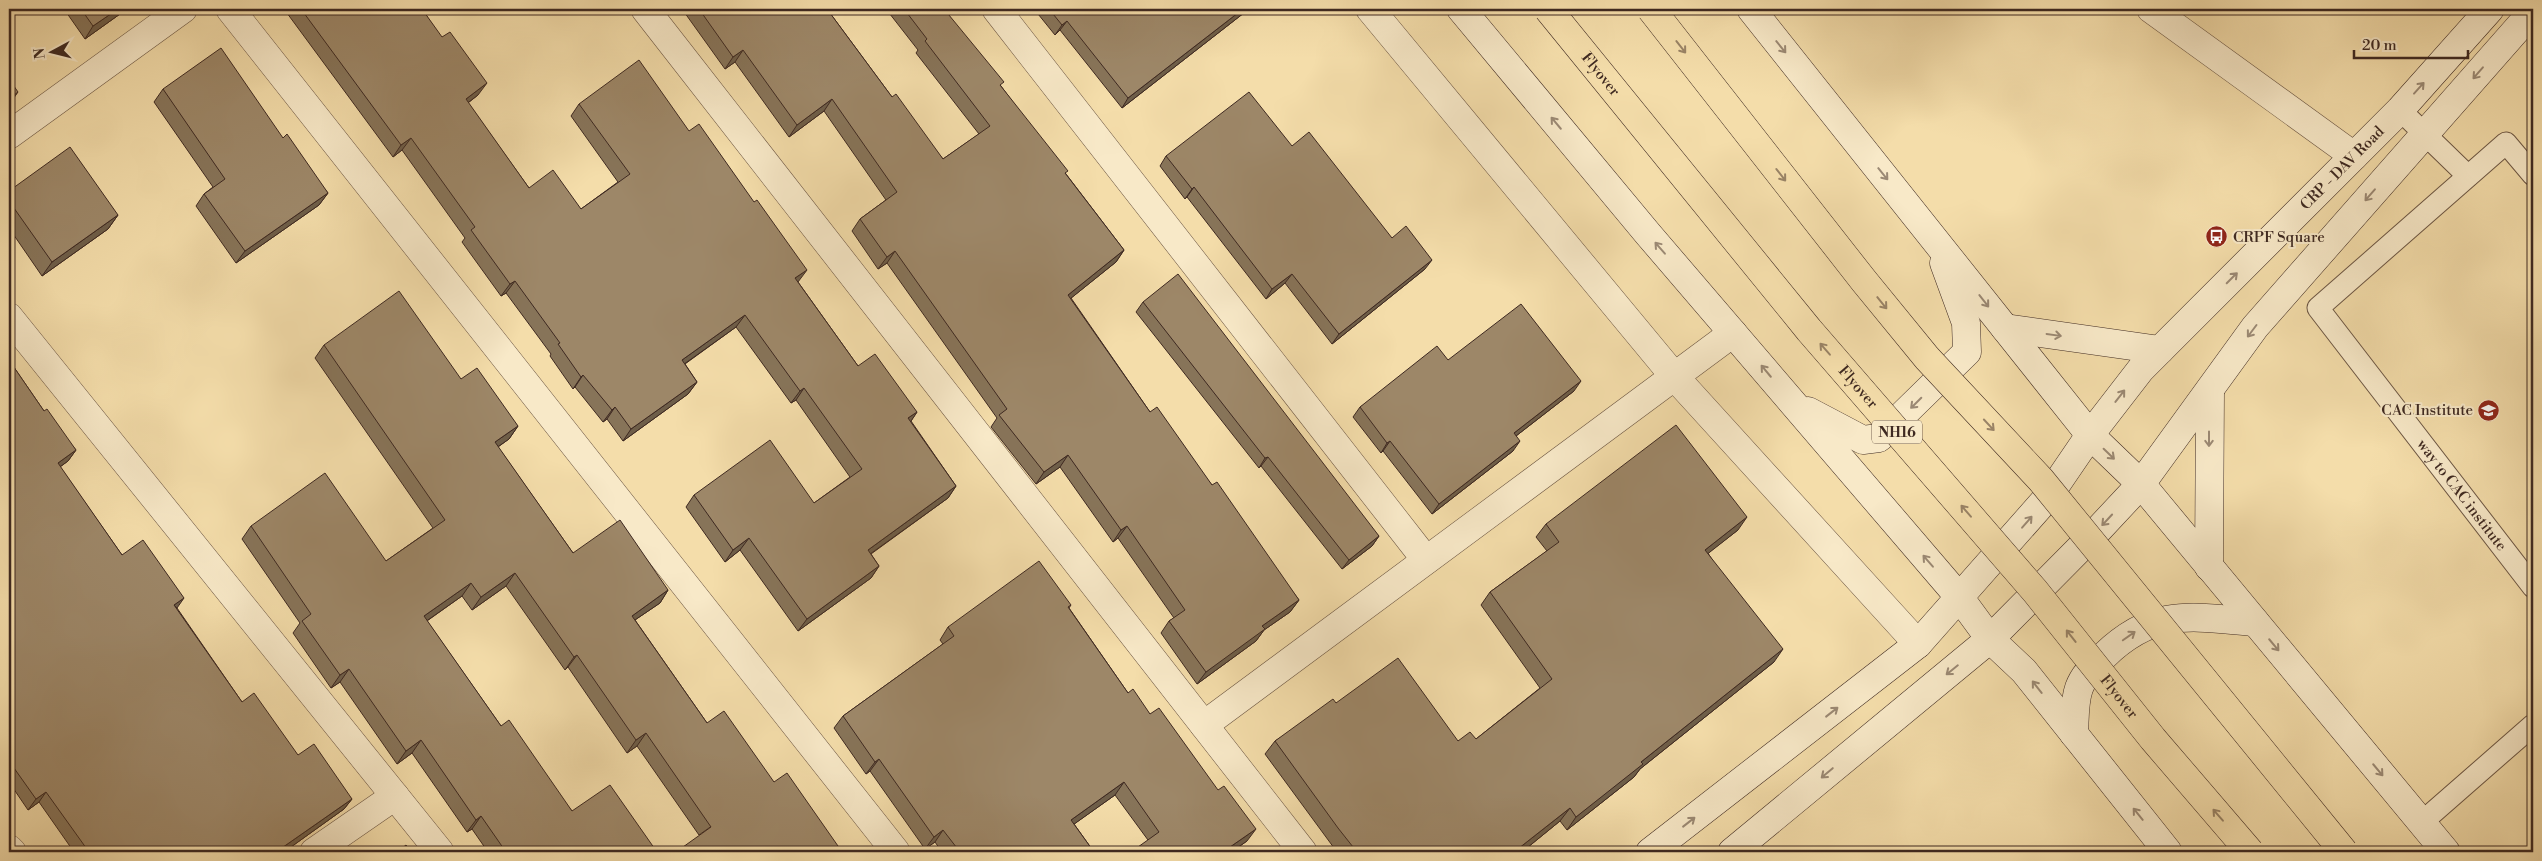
<svg xmlns="http://www.w3.org/2000/svg" width="2542" height="861" viewBox="0 0 2542 861" font-family="'Libre Bodoni',serif">
<style>
.lines{fill:none;stroke-linecap:round;stroke-linejoin:round}
.lane-casing{stroke:#6c5643;stroke-width:23}
.street-casing{stroke:#6c5643;stroke-width:29}
.secondary-casing{stroke:#3e2921;stroke-width:29}
.lane{stroke:#f8e9c8;stroke-width:21}
.street{stroke:#f8e9c8;stroke-width:28}
.secondary{stroke:#f8e9c8;stroke-width:28}
.highway-bridge-casing{stroke:#3e2921;stroke-width:29;stroke-linecap:butt}
.highway-bridge{stroke:#f4ddaa;stroke-width:28}
.wall{fill:#877459;stroke:#3e2921}
.shaded-wall{fill:#6e5e49;stroke:#3e2921}
.building{fill:#9d8768;stroke:#3e2921}
.oneway{stroke:#998366}
.oneway2{stroke:#9b8974}
.labels{text-anchor:middle;stroke-width:4;stroke-linejoin:round;paint-order:stroke}
.shield{fill:#f8e9c8;stroke:#766353;stroke-width:1}
.shield-label{font-size:14px;font-weight:bold;fill:#3e2921}
.street-label{font-size:15px;fill:#3e2921;stroke:#f8e9c8}
.poi-label{font-size:15px;fill:#3e2921;stroke:#f8e9c8;text-anchor:start}
</style>
<rect width="100%" height="100%" fill="#f4ddaa"/>
<filter id="stains"><feTurbulence type="fractalNoise" baseFrequency=".004" numOctaves="4"/><feColorMatrix values="0 0 0 0 .2 0 0 0 0 .09 0 0 0 0 .02 0 0 0 .5 -.17"/></filter>
<radialGradient id="worn" r=".72"><stop offset=".6" stop-color="#630" stop-opacity="0"/><stop offset="1" stop-color="#630" stop-opacity=".3"/></radialGradient>
<g class="lines">
<defs>
<g id="lane">
<path d="M2400 110 2468 176"/>
<path id="s1" d="M2533 175 2506 143 2318 308 2533 587"/>
<path d="M2421 823 2533 725"/>
</g>
<g id="street">
<path d="M230 9 896 852"/>
<path d="M645 9 1303 852"/>
<path d="M996 9 1426 560"/>
<path d="M1370 9 1674 376 1918 644"/>
<path d="M2151 9 2354 156"/>
<path d="M9 135 183 9"/>
<path d="M9 317 440 852"/>
<path d="M1204 725 1733 333"/>
<path d="M9 849 12 852"/>
<path d="M314 852 395 796"/>
</g>
<g id="secondary">
<path d="M1461 9 1648 234 1960 598 1990 639 2024 671 2168 852"/>
<path d="M1751 9 2090 435 2141 484 2446 852"/>
<path d="M2005 328 2160 350"/>
<path d="M1808 411 1863 440 1879 438 1967 352 1966 323 1944 263"/>
<path d="M2209 567 2210 390"/>
<path d="M2074 734C2075 719 2074 702 2079 688 2084 674 2095 665 2105 655 2155 607 2192 617 2255 622"/>
<path id="s2" d="M1650 852 1918 644 2047 498 2090 435 2141 369 2400 110 2490 9"/>
<path d="M1732 852 1990 639 2098 530 2141 484 2255 327 2533 11"/>
</g>
</defs>
<use href="#lane" class="lane-casing"/>
<use href="#street" class="street-casing"/>
<use href="#secondary" class="secondary-casing"/>
<use href="#lane" class="lane"/>
<use href="#street" class="street"/>
<use href="#secondary" class="secondary"/>
<defs>
<g id="highway-bridge">
<path id="s3" d="M1548 9 1809 330 2035 591 2153 739 2250 852"/>
<path d="M1651 9 1864 281 1927 358 2041 480 2344 852"/>
</g>
</defs>
<use href="#highway-bridge" class="highway-bridge-casing"/>
<use href="#highway-bridge" class="highway-bridge"/>
</g>
<g class="wall">
<path d="M64 9H127L85 39Z"/>
<path d="M284 9H422L478 95 468 103 529 188 581 209 618 182 571 116 579 104 798 282 858 366 917 412 911 421 956 486 948 498 871 554 879 566 871 578 798 631 740 550 725 562 686 507 694 495 814 503 850 477 796 400 791 403 736 327 685 364 697 382 688 394 623 441 607 419 603 422 575 387 573 389 550 356 551 354 506 293 501 296 462 242 465 238 402 150 393 157Z"/>
<path d="M682 9H827L892 97 943 159 979 134 916 53 918 50 886 9H944L1066 174 1124 250 1116 262 1071 298 1150 412 1212 485 1299 600 1290 612 1264 630 1256 641 1197 684 1161 633 1169 621 1174 618 1118 538 1113 542 1060 467 1036 484 991 427 997 418 887 263 878 269 852 231 860 219 886 200 824 111 789 137 735 62 725 69Z"/>
<path d="M1034 9H1249L1122 108 1060 30 1055 35Z"/>
<path d="M163 89 283 138 328 193 319 205 236 263 196 206 204 194 213 187 154 102Z"/>
<path d="M1292 146 1425 269 1332 344 1285 283 1266 299 1187 197 1185 199 1160 166 1166 156Z"/>
<path d="M9 191 118 215 108 229 42 276 9 228Z"/>
<path d="M1143 302 1379 536 1372 546 1342 569 1261 466 1259 468 1136 312Z"/>
<path d="M324 345 461 379 518 426 509 439 498 447 573 553 668 590 660 603 635 620 707 723 774 782 699 835 637 746 627 753 568 667 565 670 506 586 472 610 462 596 427 621 501 726 572 811 657 852H488L472 829 467 832 412 753 397 764 340 682 331 688 293 633 300 623 242 539 251 526 386 561 433 528 315 358Z"/>
<path d="M9 360 44 411 76 450 68 461 60 467 122 555 177 608 242 702 298 755 352 799 344 809 284 852H74L39 802 28 810 9 782Z"/>
<path d="M1448 360 1574 391 1516 436 1513 451 1432 514 1383 451 1381 453 1353 417 1360 407Z"/>
<path d="M1546 524 1738 530 1708 553 1774 662 1640 769 1634 777 1567 830 1560 821 1522 852H1337L1265 754 1275 741 1336 703 1458 741 1476 739 1540 688 1481 605 1490 592 1547 551 1536 537Z"/>
<path d="M1071 605 1069 608 1128 693 1150 714 1247 841 1233 851 1148 840 1115 795 1074 824 1094 852H942L935 842 925 849 870 771 866 774 834 728 843 716 943 644 940 640 948 627Z"/>
</g>
<g class="shaded-wall">
<path d="M118 9H127L85 39 93 26Z"/>
<path d="M1243 9H1249L1122 108 1128 98Z"/>
<path d="M1067 21 1060 30 1055 35 1062 25Z"/>
<path d="M743 50 735 62 725 69 733 57Z"/>
<path d="M487 83 478 95 457 111 466 99Z"/>
<path d="M18 92 11 102 9 104V99Z"/>
<path d="M832 99 824 111 789 137 797 125Z"/>
<path d="M411 138 402 150 393 157 401 145Z"/>
<path d="M1194 187 1187 197 1185 199 1192 189Z"/>
<path d="M328 193 319 205 236 263 245 251Z"/>
<path d="M118 215 108 229 42 276 52 262Z"/>
<path d="M1124 250 1116 262 1060 307 1068 295Z"/>
<path d="M895 251 887 263 878 269 887 257Z"/>
<path d="M1432 260 1425 269 1332 344 1339 334Z"/>
<path d="M807 270 798 282 787 290 795 278Z"/>
<path d="M1292 274 1285 283 1266 299 1272 289Z"/>
<path d="M515 281 506 293 501 296 510 284Z"/>
<path d="M745 315 736 327 673 372 682 360Z"/>
<path d="M583 375 575 387 573 389 581 377Z"/>
<path d="M1581 381 1574 391 1507 443 1514 433Z"/>
<path d="M697 382 688 394 623 441 631 429Z"/>
<path d="M804 388 796 400 791 403 800 391Z"/>
<path d="M615 407 607 419 603 422 612 410Z"/>
<path d="M917 412 909 424 908 418Z"/>
<path d="M518 426 509 439 486 455 495 442Z"/>
<path d="M1390 441 1383 451 1381 453 1387 443Z"/>
<path d="M1520 441 1513 451 1432 514 1439 504Z"/>
<path d="M76 450 68 461 50 474 58 463Z"/>
<path d="M1068 455 1060 467 1036 484 1044 472Z"/>
<path d="M1268 457 1261 466 1259 468 1265 458Z"/>
<path d="M956 486 948 498 859 562 868 550Z"/>
<path d="M1747 517 1738 530 1696 563 1705 550Z"/>
<path d="M1127 526 1118 538 1113 542 1121 530Z"/>
<path d="M1379 536 1372 546 1342 569 1349 560Z"/>
<path d="M749 538 740 550 725 562 733 550Z"/>
<path d="M879 566 871 578 798 631 807 619Z"/>
<path d="M515 573 506 586 472 610 481 597Z"/>
<path d="M471 583 462 596 415 629 424 616Z"/>
<path d="M668 590 660 603 623 628 632 616Z"/>
<path d="M184 598 177 608 174 605Z"/>
<path d="M1299 600 1290 612 1264 630 1256 641 1197 684 1206 672 1262 626Z"/>
<path d="M1783 649 1774 662 1640 769 1634 777 1567 830 1576 817 1641 762Z"/>
<path d="M577 655 568 667 565 670 574 657Z"/>
<path d="M349 669 340 682 331 688 340 675Z"/>
<path d="M646 733 637 746 627 753 636 740Z"/>
<path d="M421 740 412 753 397 764 406 751Z"/>
<path d="M879 759 870 771 866 774 875 762Z"/>
<path d="M1124 782 1115 795 1063 832 1071 820Z"/>
<path d="M46 792 39 802 28 810 36 799Z"/>
<path d="M352 799 344 809 284 852H276Z"/>
<path d="M1570 808 1560 821 1522 852H1514Z"/>
<path d="M481 816 472 829 467 832 476 820Z"/>
<path d="M1256 829 1247 841 1231 852 1230 847Z"/>
<path d="M943 830 935 842 925 849 934 837Z"/>
<path d="M838 846 834 852H829Z"/>
</g>
<g class="building">
<path d="M81 9H118L93 26Z"/>
<path d="M301 9H422L442 37 450 32 487 83 466 99 529 188 553 170 581 209 630 174 579 104 639 60 689 131 699 124 754 202 757 200 807 270 795 278 858 366 875 354 917 412 908 418 956 486 868 550 879 566 807 619 749 538 733 550 694 495 770 440 814 503 862 469 804 388 800 391 745 315 682 360 697 382 631 429 615 407 612 410 583 375 581 377 558 344 560 343 515 281 510 284 471 230 475 227 411 138 401 145Z"/>
<path d="M699 9H827L892 97 896 94 943 159 990 126 925 41 927 39 904 9H944L1004 82 1000 85 1068 171 1065 173 1124 250 1068 295 1150 412 1157 407 1212 485 1217 482 1299 600 1262 626 1265 629 1206 672 1169 621 1185 610 1127 526 1121 530 1068 455 1044 472 999 415 1007 409 895 251 887 257 860 219 897 192 832 99 797 125 743 50 733 57Z"/>
<path d="M1049 9H1243L1128 98 1067 21 1062 25Z"/>
<path d="M221 48 283 138 287 134 328 193 245 251 204 194 225 179 163 89Z"/>
<path d="M9 79 18 92 9 99Z"/>
<path d="M1249 92 1292 146 1309 132 1392 238 1406 226 1432 260 1339 334 1292 274 1272 289 1194 187 1192 189 1166 156Z"/>
<path d="M70 147 118 215 52 262 9 201V191Z"/>
<path d="M1178 274 1379 536 1349 560 1268 457 1265 458 1143 302Z"/>
<path d="M399 291 461 379 477 368 518 426 495 442 573 553 620 520 668 590 632 616 707 723 724 711 774 782 787 773 838 846 829 852H676L711 827 646 733 636 740 577 655 574 657 515 573 481 597 471 583 424 616 501 726 509 720 572 811 610 785 657 852H506L481 816 476 820 421 740 406 751 349 669 340 675 302 621 311 614 251 526 325 473 386 561 445 520 324 345Z"/>
<path d="M1521 304 1581 381 1514 433 1520 441 1439 504 1390 441 1387 443 1360 407 1437 346 1448 360Z"/>
<path d="M9 360 44 411 47 409 76 450 58 463 122 555 143 540 184 598 174 605 242 702 254 693 298 755 314 744 352 799 276 852H258L257 851 255 852H89L46 792 36 799 9 761Z"/>
<path d="M1676 425 1747 517 1705 550 1783 649 1641 762 1643 764 1576 817 1570 808 1514 852H1357L1338 828 1275 741 1333 699 1336 703 1398 658 1458 741 1470 732 1476 739 1552 679 1490 592 1559 542 1546 524Z"/>
<path d="M1039 561 1071 605 1068 607 1128 693 1133 689 1150 714 1159 708 1218 790 1224 786 1256 829 1230 847 1233 852H1131L1159 832 1124 782 1071 820 1094 852H960L943 830 934 837 879 759 875 762 843 716 954 636 948 627Z"/>
<path d="M406 845 412 852H397Z"/>
</g>
<defs><path id="oneway-shaft" d="M-6 0H5M1.5-3L5.5 0L1.5 3" fill="none" stroke-width="1.6" stroke-linecap="round" stroke-linejoin="round" transform="scale(1.25)"/></defs>
<g class="oneway">
<use href="#oneway-shaft" transform="translate(1681 47) rotate(52)"/>
<use href="#oneway-shaft" transform="translate(1781 175) rotate(52)"/>
<use href="#oneway-shaft" transform="translate(1882 303) rotate(51)"/>
<use href="#oneway-shaft" transform="translate(1825 349) rotate(-131)"/>
<use href="#oneway-shaft" transform="translate(1989 425) rotate(47)"/>
<use href="#oneway-shaft" transform="translate(1966 511) rotate(-131)"/>
<use href="#oneway-shaft" transform="translate(2071 636) rotate(-128)"/>
<use href="#oneway-shaft" transform="translate(2218 815) rotate(-131)"/>
</g>
<g class="oneway2">
<use href="#oneway-shaft" transform="translate(1781 47) rotate(51)"/>
<use href="#oneway-shaft" transform="translate(2478 73) rotate(131)"/>
<use href="#oneway-shaft" transform="translate(2419 88) rotate(-48)"/>
<use href="#oneway-shaft" transform="translate(1556 123) rotate(-130)"/>
<use href="#oneway-shaft" transform="translate(1883 174) rotate(51)"/>
<use href="#oneway-shaft" transform="translate(2370 195) rotate(131)"/>
<use href="#oneway-shaft" transform="translate(1660 248) rotate(-131)"/>
<use href="#oneway-shaft" transform="translate(2232 278) rotate(-45)"/>
<use href="#oneway-shaft" transform="translate(1984 301) rotate(52)"/>
<use href="#oneway-shaft" transform="translate(2252 331) rotate(127)"/>
<use href="#oneway-shaft" transform="translate(2054 335) rotate(8)"/>
<use href="#oneway-shaft" transform="translate(1766 371) rotate(-130)"/>
<use href="#oneway-shaft" transform="translate(2120 396) rotate(-52)"/>
<use href="#oneway-shaft" transform="translate(1916 403) rotate(135)"/>
<use href="#oneway-shaft" transform="translate(2209 439) rotate(90)"/>
<use href="#oneway-shaft" transform="translate(2109 454) rotate(44)"/>
<use href="#oneway-shaft" transform="translate(2107 520) rotate(133)"/>
<use href="#oneway-shaft" transform="translate(2027 522) rotate(-49)"/>
<use href="#oneway-shaft" transform="translate(1928 561) rotate(-131)"/>
<use href="#oneway-shaft" transform="translate(2129 636) rotate(-35)"/>
<use href="#oneway-shaft" transform="translate(2274 645) rotate(50)"/>
<use href="#oneway-shaft" transform="translate(1952 670) rotate(141)"/>
<use href="#oneway-shaft" transform="translate(2037 687) rotate(-128)"/>
<use href="#oneway-shaft" transform="translate(1832 712) rotate(-38)"/>
<use href="#oneway-shaft" transform="translate(2378 770) rotate(50)"/>
<use href="#oneway-shaft" transform="translate(1827 773) rotate(140)"/>
<use href="#oneway-shaft" transform="translate(2138 814) rotate(-129)"/>
<use href="#oneway-shaft" transform="translate(1689 822) rotate(-38)"/>
</g>
<defs>
<symbol id="bus-disc" viewBox="-11 -11 22 22"><circle r="9.5" fill="#8f2418" stroke="#f8e9c8"/><path d="M-5-6H5V4H4V6H2V4H-2V6H-4V4H-5ZM-3.5-4V0h7V-4ZM-3.5 1.2v1.5H-2V1.2ZM2 1.2v1.5H3.5V1.2Z" fill="#fff"/></symbol>
<symbol id="university-disc" viewBox="-11 -11 22 22"><circle r="9.5" fill="#8f2418" stroke="#f8e9c8"/><path d="M0-5L7-2L0 1L-7-2ZM-4 1L0 2.5L4 1V4Q0 6-4 4Z" fill="#fff"/></symbol>
</defs>
<g fill-rule="evenodd">
<use href="#bus-disc" x="2204" y="224" width="25" height="25"/>
<use href="#university-disc" x="2476" y="398" width="25" height="25"/>
</g>
<g class="labels">
<rect class="shield" x="1872" y="420.5" width="50" height="23" rx="4"/>
<g class="shield-label">
<text x="1897" y="437">NH16</text>
</g>
<g class="street-label">
<text dy="5" stroke="none"><textPath href="#s3" startOffset="84">Flyover</textPath></text>
<text dy="5" stroke="none"><textPath href="#s2" startOffset="978">CRP - DAV Road</textPath></text>
<text dy="5" stroke="none"><textPath href="#s3" startOffset="489">Flyover</textPath></text>
<text dy="5" stroke="none"><textPath href="#s1" startOffset="528">way to CAC institute</textPath></text>
<text dy="5" stroke="none"><textPath href="#s3" startOffset="894">Flyover</textPath></text>
</g>
<g class="poi-label">
<text x="2233" y="242">CRPF Square</text>
<text x="2473" y="415" text-anchor="end">CAC Institute</text>
</g>
</g>
<rect width="2542" height="861" fill="none" stroke="#f4ddaa" stroke-width="30"/>
<rect x="10" y="10" width="2522" height="841" fill="none" stroke="#3e2921" stroke-width="2.5"/>
<rect x="15" y="15" width="2512" height="831" fill="none" stroke="#3e2921"/>
<g transform="translate(52 52) rotate(263)" stroke="#f8e9c8" stroke-width="4" paint-order="stroke">
<path d="M0-4L9 19L0 12L-9 19Z" fill="#3e2921"/>
<text y="-8" font-size="14" font-weight="bold" text-anchor="middle" fill="#3e2921">N</text>
</g>
<path d="M2354 50v8h114v-8" fill="none" stroke="#3e2921" stroke-width="2.5"/>
<text x="2362" y="50" font-size="15" fill="#3e2921" stroke="#f8e9c8" stroke-width="4" paint-order="stroke">20 m</text>
<rect width="100%" height="100%" filter="url(#stains)"/>
<rect width="100%" height="100%" fill="url(#worn)"/>
</svg>
